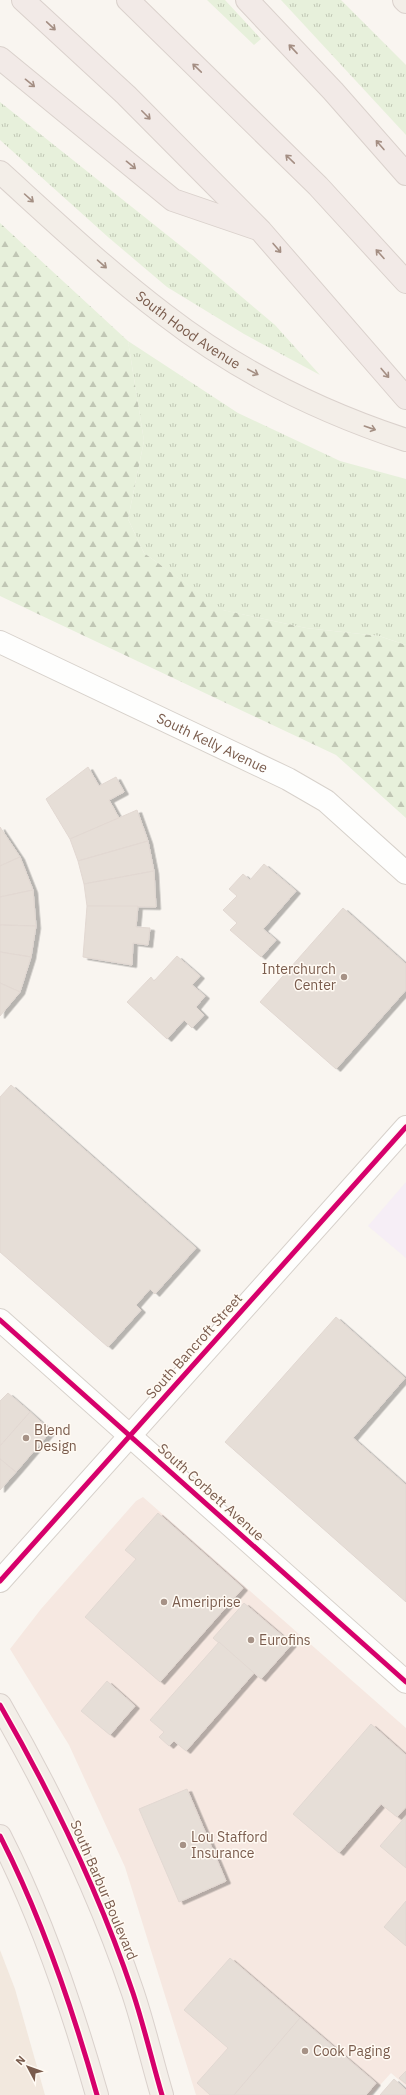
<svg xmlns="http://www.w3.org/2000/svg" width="406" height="2095" viewBox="0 0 406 2095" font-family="'IBM Plex Sans',sans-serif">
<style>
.residential{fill:#f2e8de}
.commercial{fill:#f6e8e1}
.education{fill:#f6eef6}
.grass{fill:url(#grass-tufts)}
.forest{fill:url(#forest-firs)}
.building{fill:#e6ded7;stroke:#e2d8d2;filter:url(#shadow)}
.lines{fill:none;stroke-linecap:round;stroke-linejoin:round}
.minor-casing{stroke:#d7d1cb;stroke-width:24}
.tertiary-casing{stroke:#d7d1cb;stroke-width:24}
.primary-casing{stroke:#dad1cc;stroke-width:24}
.motorway-casing{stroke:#dad1cc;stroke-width:24}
.minor{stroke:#fefefd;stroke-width:22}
.tertiary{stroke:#fefefd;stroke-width:22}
.primary{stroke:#f3eee8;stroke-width:22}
.motorway{stroke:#f2eae7;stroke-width:22}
.cycleway-casing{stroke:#fffaf3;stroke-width:8}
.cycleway{stroke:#d6006c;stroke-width:5}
.oneway{stroke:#a48e83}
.oneway2{stroke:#a48f83}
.poi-dot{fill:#a69286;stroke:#fffaf3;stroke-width:1.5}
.labels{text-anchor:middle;stroke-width:3;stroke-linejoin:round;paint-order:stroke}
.street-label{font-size:14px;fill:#7a5c4d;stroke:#fffaf3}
.poi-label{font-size:14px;fill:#7a5c4d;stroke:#fffaf3;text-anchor:start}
</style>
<defs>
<pattern id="grass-tufts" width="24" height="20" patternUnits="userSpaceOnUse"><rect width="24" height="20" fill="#e7f0db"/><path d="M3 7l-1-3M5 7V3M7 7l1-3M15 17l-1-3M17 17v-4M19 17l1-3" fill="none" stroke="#c0c6b4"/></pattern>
<pattern id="forest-firs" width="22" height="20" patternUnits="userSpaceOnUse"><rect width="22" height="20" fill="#e7f0db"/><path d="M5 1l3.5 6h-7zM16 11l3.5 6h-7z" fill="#c0c6b4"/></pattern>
<filter id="shadow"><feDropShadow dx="4.5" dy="2.5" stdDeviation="0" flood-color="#0004"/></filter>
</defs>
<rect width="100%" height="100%" fill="#f9f5f0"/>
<path class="residential" d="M0 1950 15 1989 45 2095H0Z"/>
<path class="commercial" d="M143 1497 406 1728V2086L391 2073 371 2095H196L125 1867 69 1745 10 1649 41 1609 136 1501Z"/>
<path class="education" d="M406 1182V1258L368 1226Z"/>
<g class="grass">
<path d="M207 0H225L261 39 254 45Z"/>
<path d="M281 0H341L406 65V135Z"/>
<path d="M0 102 196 258 275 325 320 375 244 334 167 287 108 237 0 140Z"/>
<path d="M128 341 238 413 340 461 406 479V645L379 636 306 628 222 610 144 553 128 519 144 441Z"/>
</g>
<path class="forest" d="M0 223 128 341 144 441 128 519 144 553 223 610 306 628 379 636 406 645V818L336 755 0 596Z"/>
<g class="building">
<path d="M88 767 99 786 116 777 124 792 109 800 119 818 70 839 46 799Z"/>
<path d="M137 810 148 841 78 861 70 839Z"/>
<path d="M0 827 20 857 0 866Z"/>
<path d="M148 841 154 871 84 884 78 861Z"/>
<path d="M20 857 33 890 0 897V866Z"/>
<path d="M264 864 296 891 263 929 276 940 261 957 230 930 237 923 223 910 237 896 229 889 243 874 250 880Z"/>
<path d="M154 871 156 907 87 906 84 884Z"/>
<path d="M33 890 36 926 0 925V897Z"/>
<path d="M87 906H138L136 927 150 928 148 945 133 943 132 965 83 957Z"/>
<path d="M343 908 406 964V990L336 1069 260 1002Z"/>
<path d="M0 925 36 926 31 957 0 952Z"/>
<path d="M0 952 31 957 20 992 0 983Z"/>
<path d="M177 956 200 976 192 985 205 996 196 1007 204 1015 192 1028 184 1020 167 1039 127 1002 151 977 154 981Z"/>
<path d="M0 983 20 992 0 1016Z"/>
<path d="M11 1085 196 1248 155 1294 150 1289 136 1305 141 1310 108 1347 0 1252V1097Z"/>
<path d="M336 1317 405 1378 353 1438 406 1485V1602L225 1442Z"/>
<path d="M8 1393 30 1412 0 1446V1401Z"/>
<path d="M30 1412 51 1431 16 1472 0 1459V1446Z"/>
<path d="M0 1459 16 1472 0 1490Z"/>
<path d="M158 1513 243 1588 160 1682 85 1617 136 1559 125 1550Z"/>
<path d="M244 1603 292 1644 261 1679 213 1638Z"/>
<path d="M219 1642 254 1673 186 1751 174 1741 169 1746 159 1737 164 1732 150 1720Z"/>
<path d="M107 1681 135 1706 110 1735 81 1711Z"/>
<path d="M371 1724 406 1755V1807L397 1817 381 1804 339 1853 293 1814Z"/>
<path d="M187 1789 226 1881 179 1902 139 1809Z"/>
<path d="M406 1816V1868L380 1846Z"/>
<path d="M406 1901V1946L384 1927Z"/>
<path d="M230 1958 300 2018 234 2095H210L197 2083 228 2048 184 2010Z"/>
<path d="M300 2018 376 2083 366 2095H234Z"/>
<path d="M406 2071V2084L399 2078Z"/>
<path d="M394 2079 406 2090V2095H380Z"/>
</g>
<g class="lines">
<defs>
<g id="minor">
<path id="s1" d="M0 642 288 779 326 801 406 873"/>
<path d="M0 1581 406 1127"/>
</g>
<path id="tertiary" d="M0 1320 406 1682"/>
<g id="primary">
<path d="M404 0 406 2"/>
<path id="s2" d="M0 172C54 221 107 271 165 315 236 370 321 412 406 440"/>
<path d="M0 1705C53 1797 99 1892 133 1993 144 2026 152 2061 162 2095"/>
<path d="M0 1836C42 1918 72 2007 97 2095"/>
</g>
<g id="motorway">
<path d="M23 0 126 95 261 231 406 398"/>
<path d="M128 0 318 186 406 282"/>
<path d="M247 0 333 91 406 174"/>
<path d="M0 58 173 200 255 228"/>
</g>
</defs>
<use href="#minor" class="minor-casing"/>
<use href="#tertiary" class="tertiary-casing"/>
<use href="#primary" class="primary-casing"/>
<use href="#motorway" class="motorway-casing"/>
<use href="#minor" class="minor"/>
<use href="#tertiary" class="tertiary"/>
<use href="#primary" class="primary"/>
<use href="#motorway" class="motorway"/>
<defs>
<g id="cycleway">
<path d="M0 1320 406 1682"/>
<path d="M0 1581 406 1127"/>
<path d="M0 1705C53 1797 99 1892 133 1993 144 2026 152 2061 162 2095"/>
<path d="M0 1836C42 1918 72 2007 97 2095"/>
</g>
</defs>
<use href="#cycleway" class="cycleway-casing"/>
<use href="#cycleway" class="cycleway"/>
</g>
<defs><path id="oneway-shaft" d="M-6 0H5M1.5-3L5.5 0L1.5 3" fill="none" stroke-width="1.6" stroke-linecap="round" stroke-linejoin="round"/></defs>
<g class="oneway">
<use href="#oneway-shaft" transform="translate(51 26) rotate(43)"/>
<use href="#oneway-shaft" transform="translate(293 49) rotate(-133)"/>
<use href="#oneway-shaft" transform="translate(197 68) rotate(-136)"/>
<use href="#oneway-shaft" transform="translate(30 83) rotate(39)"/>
<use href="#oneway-shaft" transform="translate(146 115) rotate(45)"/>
<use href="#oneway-shaft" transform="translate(380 145) rotate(-131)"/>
<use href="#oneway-shaft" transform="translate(290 159) rotate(-136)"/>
<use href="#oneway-shaft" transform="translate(131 165) rotate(39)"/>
<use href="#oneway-shaft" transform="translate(277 248) rotate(49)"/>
<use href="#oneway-shaft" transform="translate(380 254) rotate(-132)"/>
<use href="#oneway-shaft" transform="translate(385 373) rotate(50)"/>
</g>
<g class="oneway2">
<use href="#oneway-shaft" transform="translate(29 198) rotate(42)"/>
<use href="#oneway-shaft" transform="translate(102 264) rotate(41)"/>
<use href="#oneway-shaft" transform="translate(253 372) rotate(28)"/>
<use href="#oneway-shaft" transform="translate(370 428) rotate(19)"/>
</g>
<g class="poi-dot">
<circle cx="344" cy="977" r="4"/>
<circle cx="26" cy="1438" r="4"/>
<circle cx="164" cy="1602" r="4"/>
<circle cx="251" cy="1640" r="4"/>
<circle cx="183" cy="1845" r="4"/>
<circle cx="305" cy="2051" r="4"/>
</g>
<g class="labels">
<g class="street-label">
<text dy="5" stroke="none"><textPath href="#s2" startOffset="246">South Hood Avenue</textPath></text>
<text dy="5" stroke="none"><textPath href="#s1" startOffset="235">South Kelly Avenue</textPath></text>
<text transform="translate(194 1346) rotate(-48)" y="5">South Bancroft Street</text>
<text transform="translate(211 1492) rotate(42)" y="5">South Corbett Avenue</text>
<text transform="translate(104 1890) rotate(67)" y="5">South Barbur Boulevard</text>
</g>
<g class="poi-label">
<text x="336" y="974" text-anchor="end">Interchurch<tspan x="336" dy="16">Center</tspan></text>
<text x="34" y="1435">Blend<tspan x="34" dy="16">Design</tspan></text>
<text x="172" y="1607">Ameriprise</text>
<text x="259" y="1645">Eurofins</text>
<text x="191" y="1842">Lou Stafford<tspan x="191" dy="16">Insurance</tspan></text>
<text x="313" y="2056">Cook Paging</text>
</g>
</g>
<g transform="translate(28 2067) rotate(311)" stroke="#fffaf3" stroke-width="3" paint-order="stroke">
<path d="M0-3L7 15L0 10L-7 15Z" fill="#7a5c4d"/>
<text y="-6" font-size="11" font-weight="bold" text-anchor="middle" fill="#7a5c4d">N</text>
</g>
</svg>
